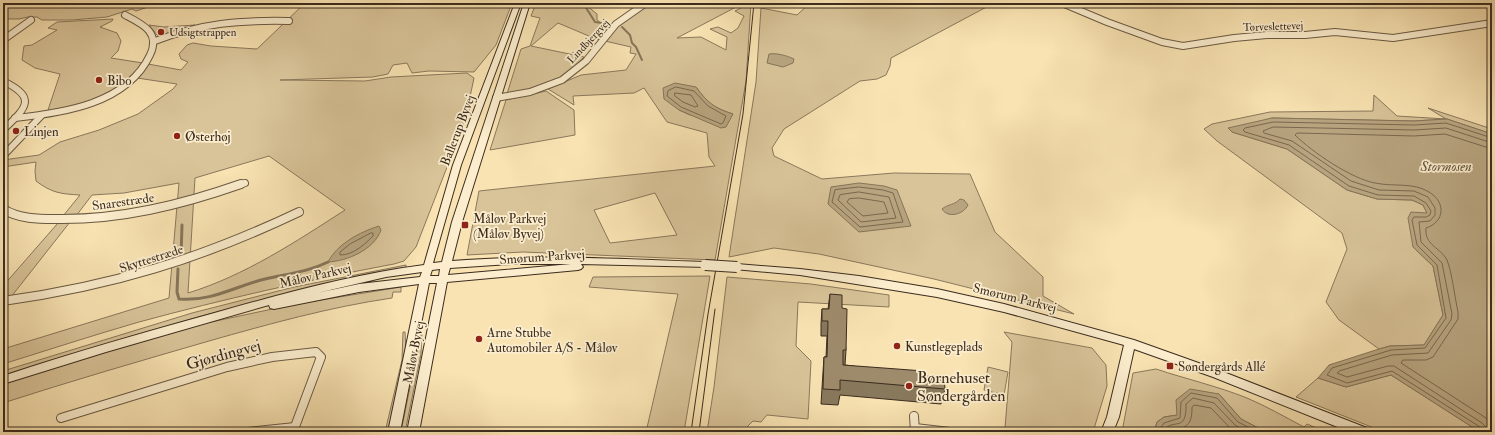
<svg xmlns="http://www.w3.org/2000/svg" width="1495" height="435" viewBox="0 0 1495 435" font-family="'IM FELL Double Pica',serif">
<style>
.green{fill:#d9c499;stroke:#8a785c;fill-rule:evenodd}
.water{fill:#b8a580;stroke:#867559}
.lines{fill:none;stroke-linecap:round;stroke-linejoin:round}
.shore{stroke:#7a684f;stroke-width:1}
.stream-far1{stroke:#867559;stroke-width:2}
.stream{stroke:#867559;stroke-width:3}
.street-far1-casing{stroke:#6a5a43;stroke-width:8}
.street-casing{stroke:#6a5a43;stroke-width:10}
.secondary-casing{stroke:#3b2c1e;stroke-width:2}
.street-far1{stroke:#fbedcd;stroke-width:6}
.street{stroke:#fbedcd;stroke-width:8}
.secondary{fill:#fbedcd;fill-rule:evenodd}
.tram{stroke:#3b2c1e;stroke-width:1}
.secondary-bridge-casing{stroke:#3b2c1e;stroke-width:12;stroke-linecap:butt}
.secondary-bridge{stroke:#fbedcd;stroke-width:10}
.wall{fill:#88785c;stroke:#3b2c1e}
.building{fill:#9e8b6b;stroke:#3b2c1e}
.poi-dot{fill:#8f2418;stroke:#fbedcd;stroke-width:1.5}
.labels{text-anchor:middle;stroke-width:3.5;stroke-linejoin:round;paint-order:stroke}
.far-street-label{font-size:11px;fill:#3b2c1e;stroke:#fbedcd}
.far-poi-label{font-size:11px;fill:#3b2c1e;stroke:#fbedcd;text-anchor:start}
.poi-label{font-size:13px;fill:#3b2c1e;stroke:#fbedcd;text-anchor:start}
.street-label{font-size:13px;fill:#3b2c1e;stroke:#fbedcd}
.water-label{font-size:14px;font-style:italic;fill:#60503b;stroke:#fbedcd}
.near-street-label{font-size:16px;fill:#3b2c1e;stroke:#fbedcd}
.near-poi-label{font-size:16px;fill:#3b2c1e;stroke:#fbedcd;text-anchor:start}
</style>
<rect width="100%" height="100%" fill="#f9e3b2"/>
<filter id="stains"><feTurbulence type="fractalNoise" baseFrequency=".005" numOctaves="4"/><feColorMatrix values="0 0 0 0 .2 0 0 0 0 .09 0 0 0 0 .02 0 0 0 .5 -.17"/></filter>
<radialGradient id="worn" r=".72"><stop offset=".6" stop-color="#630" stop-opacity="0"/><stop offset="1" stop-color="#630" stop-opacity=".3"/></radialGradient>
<g class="green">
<path d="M3 3H217L176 7 151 6 136 11 132 9 107 17 72 20H42L37 17H28L19 19H3Z"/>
<path d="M305 3H512L496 45 474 72 429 71 412 73 407 63 393 65 388 74 373 77 280 80 365 81 391 77 467 73 474 78 470 97V108L416 247 404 261 394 264C308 280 224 299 139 322 94 335 48 350 3 364V349L169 298 179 183 124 193 92 195 76 216H63L80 195C61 194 52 193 36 181L35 171 36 162 3 167V160L39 155 60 142 99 130 138 114 173 89 177 84 137 78 148 64 181 70 188 62 181 59 179 54 187 45 193 43 211 46 257 49ZM269 156 345 210C297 241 244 276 188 293L195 178Z"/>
<path d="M536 3H589L586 5 597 14V20L601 23 615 24 636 6 629 3H751L746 81 715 260 523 252 467 255 479 191 715 166 709 157 707 133 667 122 644 88 634 93 573 96 574 105 548 89 581 75 626 70 636 54 630 53 631 47 596 39 558 23 531 46 584 57C564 82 537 88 507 94L521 49 530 46 540 18 531 16ZM738 6 741 8 735 11 744 16 738 28 731 33 718 27 710 29 727 37 726 50 701 37 677 38ZM696 87C707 103 714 108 733 114L690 115 679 110ZM655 193 677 235 610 243 594 210Z"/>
<path d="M810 3 825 5 828 3H994L891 58 890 66 886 75 877 79 860 81 784 129 772 148 774 156 822 179 894 173 970 174 995 232 1043 277V296L1074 314 934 279 819 254 774 248 729 257 756 82 761 8 797 15Z"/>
<path d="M113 19 112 21 100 27 117 33 121 41 118 51 111 58 143 63C121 93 83 105 47 113L60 74 35 68 22 60 24 46 32 45 57 30 48 28 57 22Z"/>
<path d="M149 25 164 27 195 25 160 36 157 35Z"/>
<path d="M546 91 574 110 575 135 490 150 506 100Z"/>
<path d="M1374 95 1397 116 1446 119 1428 108 1492 129V134L1447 119 1414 121 1272 118 1232 132 1287 149 1347 190 1377 199 1412 200 1423 205 1427 213 1413 247 1433 266 1443 315 1424 345 1390 346 1379 349 1339 320 1326 302 1347 249 1342 233 1217 141 1204 129 1212 124 1270 112 1373 111Z"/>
<path d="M70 222 11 297H3V286L58 223Z"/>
<path d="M406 265V267C360 278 313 287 267 299 178 321 90 348 3 376V371L192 313 294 287Z"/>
<path d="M710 276 684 432H646L678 294 589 287 593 277Z"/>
<path d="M727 277 811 284 889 295V307L798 302 796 346 811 361 808 419 767 415 761 422 753 421 742 432H707L714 387Z"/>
<path d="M401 287V292H393L392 298C330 307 269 324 209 341 140 361 71 381 3 403V384L130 344 197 325 296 304Z"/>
<path d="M403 332H405L406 351 389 432H385L402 360Z"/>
<path d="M421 332H422L421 354 405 432H401Z"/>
<path d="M1004 332 1092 348 1106 365 1107 386 1093 432H1019L1005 428 1012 342Z"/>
<path d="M988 367 1008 372 1004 395 984 390Z"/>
<path d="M1156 369C1186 379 1217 386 1247 398 1266 406 1285 417 1304 427L1307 424 1326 432H1266L1241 419 1219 394 1178 415 1164 417 1157 422 1154 432H1122L1133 373Z"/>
<path d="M1391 375 1480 432H1384L1296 397 1318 378 1346 387Z"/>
</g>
<g class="water">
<path d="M769 54C777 53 785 55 794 59L793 63 783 67 767 63Z"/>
<path d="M675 83 696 87C708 103 714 108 733 114L726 127 721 128 679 110 664 99 663 88Z"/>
<path d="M1272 118 1414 121 1447 119 1492 134V432H1480L1391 375 1346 387 1318 378 1329 365 1379 349 1390 346 1424 345 1443 315 1433 266 1413 247 1408 218 1411 212 1427 213 1423 205 1412 200 1377 199 1347 190 1287 149 1232 132 1228 128Z"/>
<path d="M859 183 884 186 897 190 911 226 859 232 828 204 831 187Z"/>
<path d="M960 199 964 200 968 205C964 214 948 219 942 209 948 204 955 205 960 199Z"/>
<path d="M379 226 381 230C374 250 347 261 328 262 337 244 360 232 379 226Z"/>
<path d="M1190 389 1219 394 1241 419 1266 432H1154L1157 422 1164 417 1177 415 1176 400Z"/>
</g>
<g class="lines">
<g class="shore">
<path d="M676 87 694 91 708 106 726 116 723 123 721 124 681 107 667 96 668 91Z"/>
<path d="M675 93 691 95 698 106 695 107 683 102 675 96Z"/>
<path d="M1492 149 1445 134 1414 136 1297 133 1295 135C1312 152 1352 179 1375 183 1394 187 1413 182 1429 192 1446 202 1445 222 1426 228 1424 245 1441 248 1447 260 1452 272 1455 299 1458 312V319L1433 357 1426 360H1403L1401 363 1486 418 1492 426"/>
<path d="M859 187 883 190 893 193 903 222 860 227 832 202 835 190Z"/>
<path d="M859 192 889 197 896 218 861 222 838 200 840 195Z"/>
<path d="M859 198 884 202 888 213 863 216 847 202 849 199Z"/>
<path d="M371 233H373V236C364 245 353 255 340 255V252L350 244Z"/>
<path d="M1158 432 1164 423 1180 418 1181 402 1191 393 1217 398 1238 422 1258 432"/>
<path d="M1163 432C1171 416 1187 435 1186 404L1193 398 1214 403 1235 425 1247 432"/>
<path d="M1170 432C1187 427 1192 426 1192 407L1194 405 1211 408 1234 432"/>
<path d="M1482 432 1480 427 1392 371 1347 383 1327 375 1332 368 1391 350 1425 348 1446 318 1437 265 1417 245 1412 220 1414 217H1426L1430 215 1431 211 1426 203 1414 196 1378 195 1349 186 1289 145 1245 132 1243 130 1245 128 1273 122 1414 125 1446 123 1492 138"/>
<path d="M1487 432 1486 427 1482 423 1394 366H1388L1347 377 1337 373 1339 371 1392 355 1428 353 1451 320 1452 314 1442 263 1421 242 1419 222 1430 221 1435 215V208L1428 197 1414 191 1379 190 1351 181 1292 141 1264 133 1263 131 1273 127 1414 130 1446 128 1492 143"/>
</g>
<g class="stream-far1">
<path d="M583 3 595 22 609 24"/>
<path d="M622 27 630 35 632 43 636 47 642 60"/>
</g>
<g class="stream">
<path d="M181 257 182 225"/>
<path d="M178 269 177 292 179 299C211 302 236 286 265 279 287 274 308 272 328 262"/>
</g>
<defs>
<g id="street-far1">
<path d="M1062 3 1107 22 1162 42 1183 46 1234 38 1267 35H1305L1335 32 1393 38 1492 23"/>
<path d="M3 40 31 20"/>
<path d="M155 41C202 23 239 20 289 21"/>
<path d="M3 81C38 98 26 108 3 130"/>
<path d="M496 98 530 92 562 80 586 61 616 24 646 3"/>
<path d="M15 118C63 113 127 104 150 55 161 32 142 24 125 15"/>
<path d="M3 156 42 115"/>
<path d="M238 185 245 183"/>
</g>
<g id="street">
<path d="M3 209C19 219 38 219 56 219 120 220 181 205 241 184"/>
<path d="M3 301C112 286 200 259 299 212"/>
<path d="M914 416 915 432"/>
<path d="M61 418 227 367 272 357 316 352 321 357 293 432"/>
<path d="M915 428 950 432"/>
<path d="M248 432 295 427"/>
</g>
<g id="secondary">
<path d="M515 3H521L461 165 433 263 442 262 452 222 524 3H530L462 222 452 261C536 254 621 259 705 262L708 263 710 265 708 267 581 264 583 267 581 269 578 270 447 282 419 432H407L437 283H429L400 432H388L419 284 359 292 274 309 270 308 269 305 106 352 3 384V376C74 352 146 332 218 312 285 293 354 274 424 265L453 165ZM511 264H571L448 275 450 268ZM440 269 439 276H430L432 270ZM422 272 420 277 359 284 317 293 386 277Z"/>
<path d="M737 264 800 269 859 276 937 289 1004 304 1134 340 1221 371 1367 428 1369 432H1350L1213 377 1134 349 1119 417 1113 432H1101L1107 417 1124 345 1004 312 937 297 800 275 734 269 732 267 734 265Z"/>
</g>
</defs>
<use href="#street-far1" class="street-far1-casing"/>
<use href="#street" class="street-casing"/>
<use href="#secondary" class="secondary-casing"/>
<use href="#street-far1" class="street-far1"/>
<use href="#street" class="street"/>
<use href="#secondary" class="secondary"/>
<g class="tram">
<path d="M691 432 708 314 743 114 754 3"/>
<path d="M699 432 715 309"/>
</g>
<defs>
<path id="secondary-bridge" d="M705 265 737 267"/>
</defs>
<use href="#secondary-bridge" class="secondary-bridge-casing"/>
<use href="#secondary-bridge" class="secondary-bridge"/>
</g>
<path class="wall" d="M830 294 842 308 846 350 845 365 924 376 945 389 941 404 840 395 838 405 821 404 823 372 824 357H826L827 336H821V324L822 309H828Z"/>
<path class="building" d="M830 294 842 295V308L847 309 846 350H843V365L924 371V376L944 377 945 389 840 380V390L823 389 824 357H827L828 321H822V309H829Z"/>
<g class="poi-dot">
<circle cx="161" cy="32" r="4"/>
<circle cx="99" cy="80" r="4"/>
<circle cx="16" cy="131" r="4"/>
<circle cx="177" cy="136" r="4"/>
<rect x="461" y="221" width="8" height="8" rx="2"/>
<circle cx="479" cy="339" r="4"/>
<circle cx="897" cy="346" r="4"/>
<rect x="1166" y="362" width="8" height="8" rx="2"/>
<circle cx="909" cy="386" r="4"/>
</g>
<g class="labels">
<g class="far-street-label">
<text transform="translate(1273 26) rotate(-2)" y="4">Tørveslettevej</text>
<text transform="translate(588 41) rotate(-47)" y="4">Lindbjergvej</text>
</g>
<g class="far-poi-label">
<text x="169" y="36">Udsigtstrappen</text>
</g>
<g class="poi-label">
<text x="107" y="85">Bibo</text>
<text x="24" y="136">Linjen</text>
<text x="185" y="141">Østerhøj</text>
<text x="473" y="223">Måløv Parkvej<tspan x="473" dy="15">(Måløv Byvej)</tspan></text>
<text x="487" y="337">Arne Stubbe<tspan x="487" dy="15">Automobiler A/S - Måløv</tspan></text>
<text x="905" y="351">Kunstlegeplads</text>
<text x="1178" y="371">Søndergårds Allé</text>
</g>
<g class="street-label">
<text transform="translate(457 130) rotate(-69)" y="5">Ballerup Byvej</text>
<text transform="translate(123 201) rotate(-8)" y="5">Snarestræde</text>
<text transform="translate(542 256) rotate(-4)" y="5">Smørum Parkvej</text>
<text transform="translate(151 258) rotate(-18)" y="5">Skyttestræde</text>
<text transform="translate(315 275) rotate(-13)" y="5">Måløv Parkvej</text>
<text transform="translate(1015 297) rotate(14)" y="5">Smørum Parkvej</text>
<text transform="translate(413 352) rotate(-79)" y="5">Måløv Byvej</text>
</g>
<g class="water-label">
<text x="1446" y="171">Stormosen</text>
</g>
<g class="near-street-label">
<text transform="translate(223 354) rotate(-15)" y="6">Gjørdingvej</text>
</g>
<g class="near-poi-label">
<text x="917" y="383">Børnehuset<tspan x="917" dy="18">Søndergården</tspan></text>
</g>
</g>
<rect width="1495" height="435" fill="none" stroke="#f9e3b2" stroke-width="16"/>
<rect x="4" y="4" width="1487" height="427" fill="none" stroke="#3b2c1e" stroke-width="2"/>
<rect x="8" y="8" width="1479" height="419" fill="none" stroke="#3b2c1e"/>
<rect width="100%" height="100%" filter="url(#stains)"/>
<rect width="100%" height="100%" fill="url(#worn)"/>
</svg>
